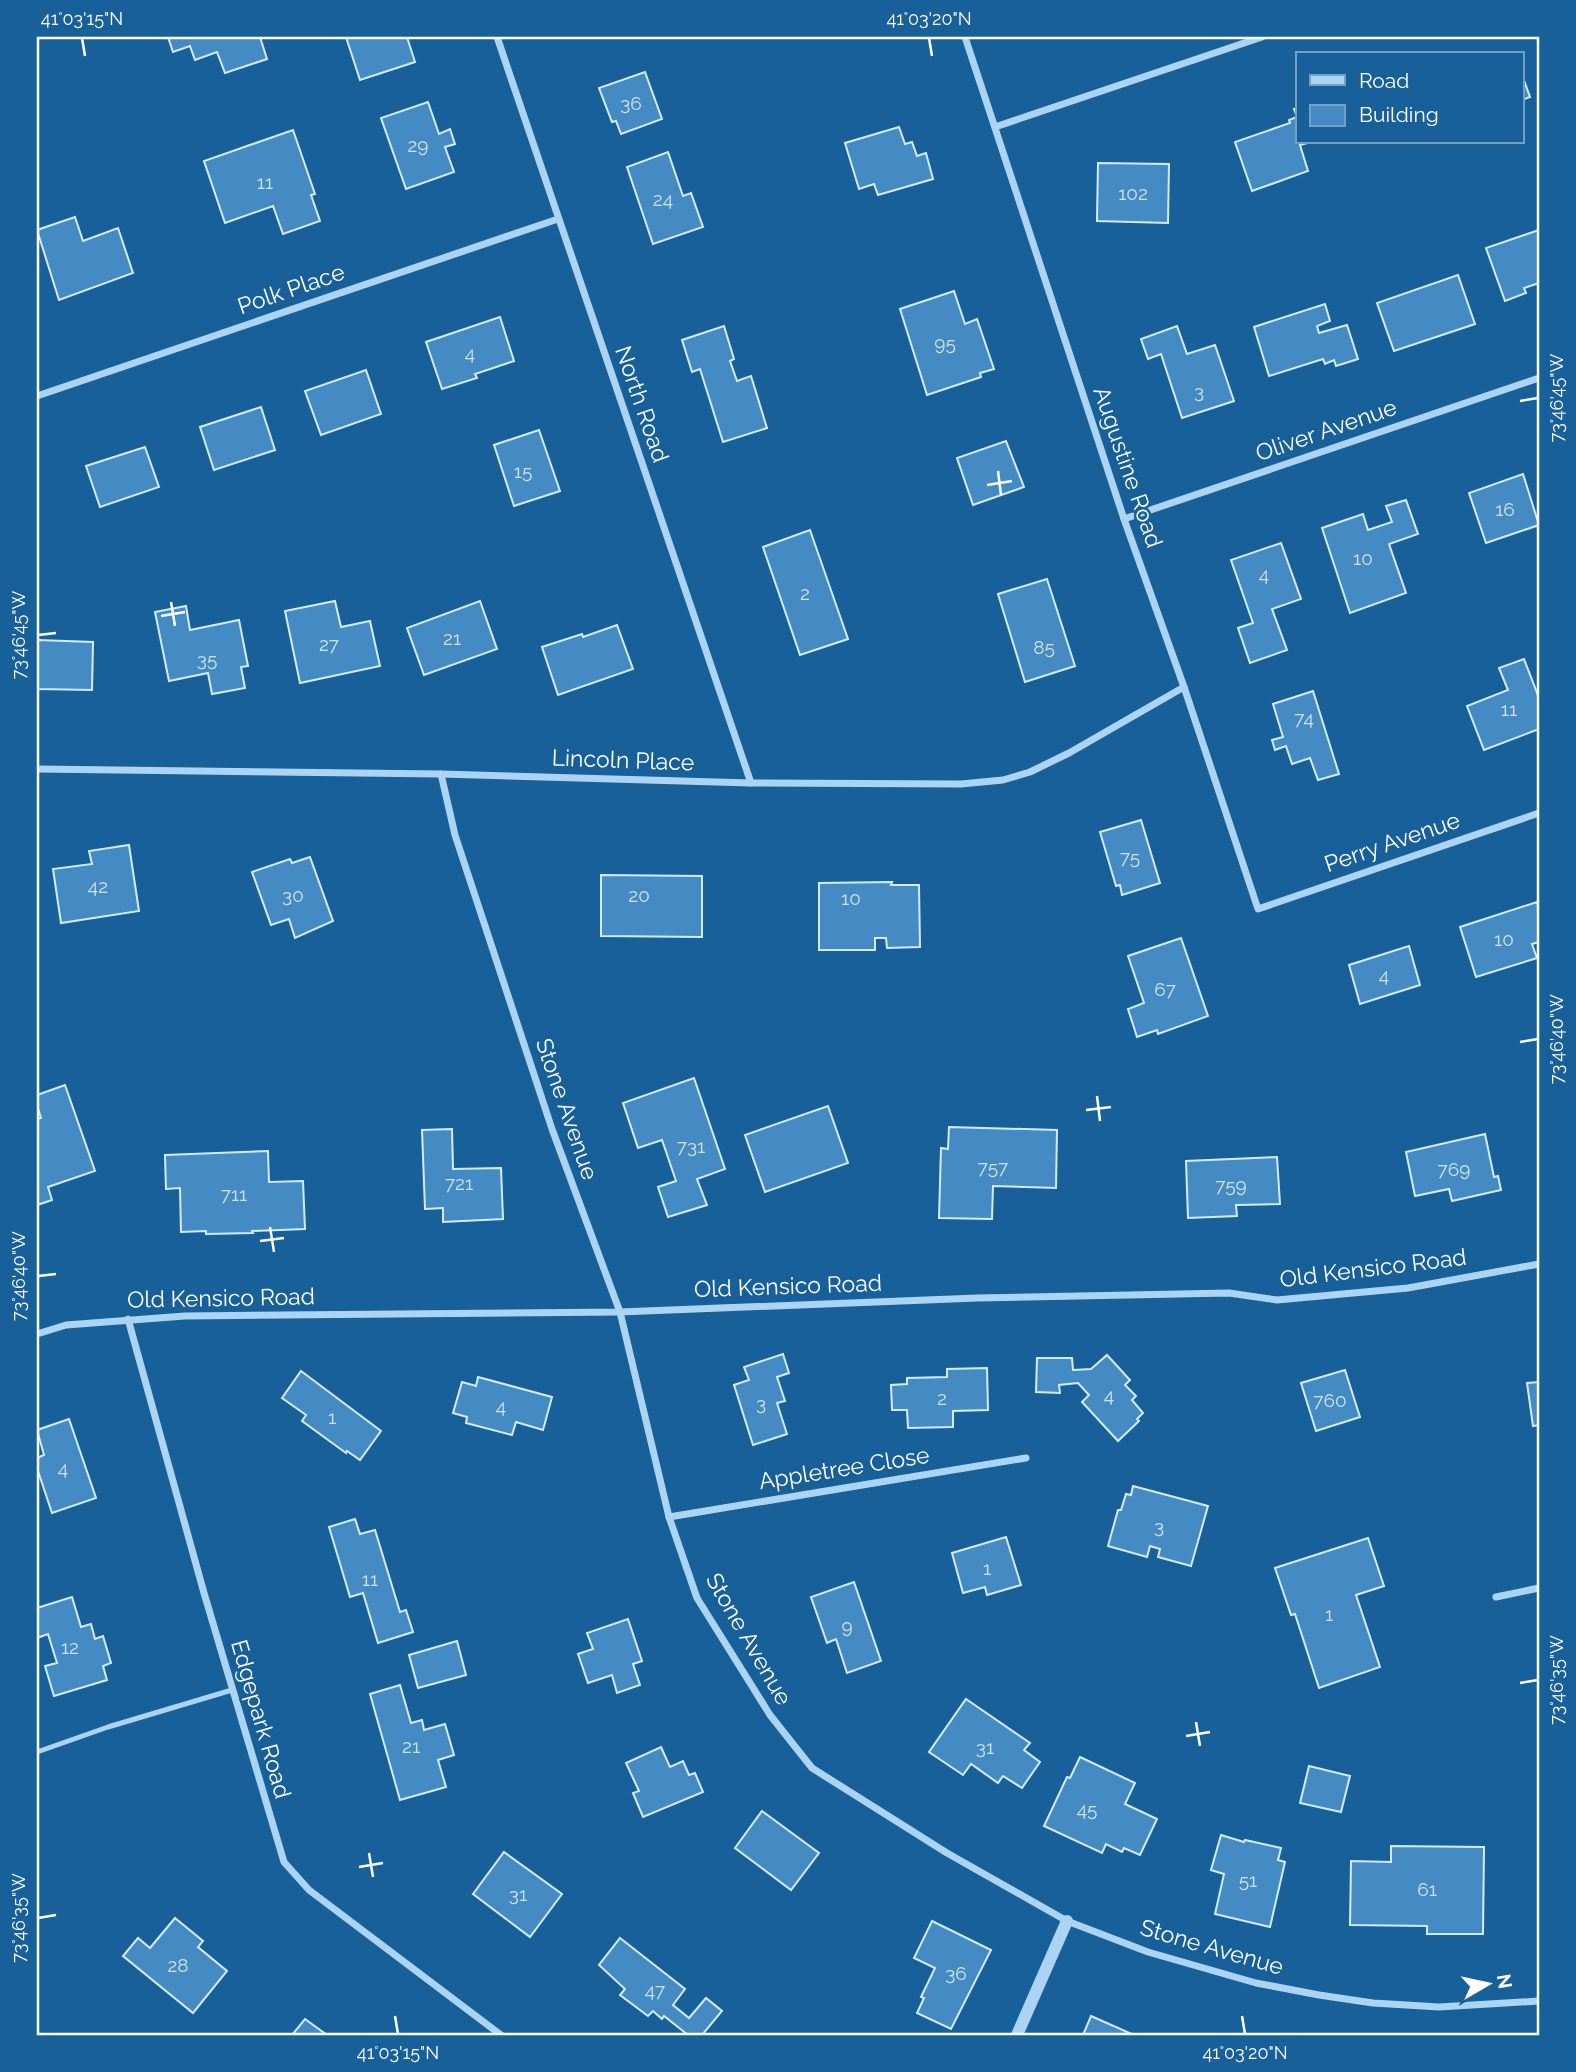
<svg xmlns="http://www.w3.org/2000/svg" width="1576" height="2072" viewBox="0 0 1576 2072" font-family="Raleway,sans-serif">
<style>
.building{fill:#448bc3;stroke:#d4ebfc;stroke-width:2}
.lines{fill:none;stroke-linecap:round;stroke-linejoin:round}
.service{stroke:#acd4f2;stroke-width:5}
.minor{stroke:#acd4f2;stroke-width:7}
.tertiary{stroke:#acd4f2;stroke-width:12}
.ticks{fill:none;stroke:#fff;stroke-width:2.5}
.labels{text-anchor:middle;stroke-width:5;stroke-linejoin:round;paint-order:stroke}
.number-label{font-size:19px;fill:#d0e2f0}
.street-label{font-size:23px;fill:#fff;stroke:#17609a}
.neatline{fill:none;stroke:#fff;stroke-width:2.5}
.ticks-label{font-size:18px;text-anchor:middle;fill:#fff}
</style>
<rect width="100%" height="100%" fill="#17609a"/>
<g class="building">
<path d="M168 37H260L267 59 225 73 217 52 195 60 190 46 173 52Z"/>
<path d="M346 37H407L415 62 360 80Z"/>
<path d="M645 72 662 119 621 134 616 121 612 122 599 88Z"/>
<path d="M1522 75 1530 97 1522 100Z"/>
<path d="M428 102 439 134 450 129 455 144 445 147 454 172 406 189 381 118Z"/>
<path d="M1298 108V142H1311L1300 145 1308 171 1252 191 1235 142 1290 123 1289 120 1297 117 1294 109Z"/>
<path d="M899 127 905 144 912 142 917 156 926 153 933 179 878 195 874 184 859 189 845 143Z"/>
<path d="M293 130 315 194 311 195 320 221 283 234 273 206 225 223 204 161Z"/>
<path d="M668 152 683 196 691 193 703 227 653 244 627 167Z"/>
<path d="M1098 163 1169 164 1168 223 1097 221Z"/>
<path d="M75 217 83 241 118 228 133 273 59 300 37 230Z"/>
<path d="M1539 230V283L1524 288 1526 293 1505 301 1486 248Z"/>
<path d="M1458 275 1475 324 1394 351 1377 303Z"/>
<path d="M954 291 965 324 977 319 994 369 980 373 981 377 927 395 900 309Z"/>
<path d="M1325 304 1330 321 1317 326 1319 333 1347 325 1358 359 1336 366 1334 360 1325 364 1323 359 1269 376 1254 327Z"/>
<path d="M500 317 514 361 475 374 477 378 442 389 426 342Z"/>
<path d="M724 326 734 359 730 361 737 381 751 376 767 428 723 442 700 369 692 372 682 340Z"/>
<path d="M1177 326 1187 354 1215 345 1234 401 1182 418 1161 354 1148 359 1141 339Z"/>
<path d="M366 370 381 414 321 435 305 391Z"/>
<path d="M261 407 275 450 214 470 200 427Z"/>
<path d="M539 430 560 491 514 506 494 445Z"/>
<path d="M1006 441 1024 487 973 505 957 458Z"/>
<path d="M145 447 159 487 100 507 86 466Z"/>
<path d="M1523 474 1539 525 1486 543 1469 493Z"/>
<path d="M1406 500 1418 534 1389 544 1406 593 1350 613 1322 528 1363 514 1368 530 1392 522 1386 506Z"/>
<path d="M810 530 848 639 800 655 763 547Z"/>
<path d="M1281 543 1301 599 1272 609 1287 650 1250 663 1238 628 1253 623 1231 560Z"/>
<path d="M1047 579 1075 666 1025 682 998 594Z"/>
<path d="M335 601 341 627 370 621 380 666 300 683 285 611Z"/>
<path d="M480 601 497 649 424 675 407 628Z"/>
<path d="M186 606 190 630 239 620 248 666 241 667 245 688 212 694 208 673 169 681 155 612Z"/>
<path d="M617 625 633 669 558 695 542 647 582 634 583 637Z"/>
<path d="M37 640 93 642 92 690 37 689Z"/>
<path d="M1524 659 1539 698V729L1484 750 1467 706 1508 690 1499 668Z"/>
<path d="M1313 691 1339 774 1318 780 1310 758 1292 764 1286 746 1275 750 1272 740 1283 737 1273 704Z"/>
<path d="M1141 820 1160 883 1122 895 1120 885 1116 886 1100 832Z"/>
<path d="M129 845 139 911 61 923 53 869 92 864 89 851Z"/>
<path d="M310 857 333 921 295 938 289 919 271 925 252 872 290 859 292 863Z"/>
<path d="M601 875 702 876V937L601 936Z"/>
<path d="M892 882 891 885H919L920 947 887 948 886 938H875V950H819V883Z"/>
<path d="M1537 902 1539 909V942L1532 944 1537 958 1476 977 1460 927Z"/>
<path d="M1181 938 1208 1016 1158 1034 1157 1030 1137 1037 1128 1009 1144 1003 1128 956Z"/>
<path d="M1409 946 1420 985 1360 1004 1349 965Z"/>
<path d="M694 1078 725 1169 697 1179 707 1205 668 1217 658 1187 676 1181 662 1140 638 1148 623 1103Z"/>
<path d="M65 1085 95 1171 48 1187 52 1200 37 1205V1119L41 1118 37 1105V1095Z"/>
<path d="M828 1106 848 1163 765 1192 745 1135Z"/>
<path d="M949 1127 1057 1130 1056 1188 993 1186 992 1219 939 1218 941 1148 948 1149Z"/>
<path d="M452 1129 453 1169 501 1168 503 1219 443 1222V1208L425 1209 422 1130Z"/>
<path d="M1485 1134 1494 1177 1498 1176 1501 1190 1452 1201 1449 1189 1415 1196 1406 1152Z"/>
<path d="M268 1151 269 1182 303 1181 305 1229 252 1231 253 1233 206 1234V1231L181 1232 180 1188 166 1189 165 1155Z"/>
<path d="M1277 1157 1280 1204 1236 1205 1237 1216 1188 1218 1186 1161Z"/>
<path d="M783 1354 789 1373 777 1377 785 1401 777 1403 787 1434 753 1445 734 1385 749 1380 744 1367Z"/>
<path d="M1107 1355 1130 1380 1125 1385 1136 1396 1132 1400 1143 1413 1137 1419 1139 1421 1118 1441 1082 1402 1089 1395 1078 1383 1059 1385 1060 1393 1036 1392 1037 1358H1072L1073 1370 1091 1369Z"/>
<path d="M987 1368 988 1410 953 1411V1427L908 1428 907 1410H892L891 1385 907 1384V1378L947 1377V1369Z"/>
<path d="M1345 1370 1360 1417 1316 1431 1301 1383Z"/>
<path d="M301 1371 381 1431 360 1460 347 1451 346 1453 302 1421 306 1415 282 1398Z"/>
<path d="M478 1377 552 1397 543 1430 516 1422 512 1435 466 1423 467 1417 453 1413 462 1382 476 1386Z"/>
<path d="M1539 1382V1425L1533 1426 1527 1383Z"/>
<path d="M69 1419 96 1498 52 1513 37 1468V1458L44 1455 37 1430Z"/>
<path d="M1133 1486 1208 1506 1191 1566 1158 1557 1160 1549 1150 1546 1147 1557 1108 1546 1118 1510H1121L1126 1494 1131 1495Z"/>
<path d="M355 1519 360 1534 375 1530 400 1612 406 1610 413 1632 378 1643 363 1593 350 1597 329 1527Z"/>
<path d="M1006 1537 1021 1585 987 1595 985 1587 963 1593 952 1553Z"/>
<path d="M1368 1538 1384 1586 1356 1595 1380 1667 1319 1688 1295 1614 1291 1615 1275 1568Z"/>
<path d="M854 1582 881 1661 847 1673 836 1639 827 1643 811 1597Z"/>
<path d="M72 1597 81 1627 91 1624 95 1639 103 1636 111 1663 103 1666 107 1680 54 1696 45 1666 57 1663 48 1634 37 1638V1608Z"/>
<path d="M628 1619 642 1661 633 1664 640 1685 617 1693 612 1675 588 1683 578 1654 593 1649 587 1633Z"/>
<path d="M457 1641 466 1675 418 1688 409 1655Z"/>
<path d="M400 1685 411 1723 422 1720 424 1730 445 1724 454 1755 438 1760 446 1787 400 1800 370 1694Z"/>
<path d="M966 1699 1030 1743 1024 1750 1040 1762 1022 1788 1003 1776 998 1783 971 1764 963 1775 929 1752Z"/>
<path d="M661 1747 670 1767 683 1761 689 1775 695 1773 703 1792 643 1817 633 1793 639 1791 626 1763Z"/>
<path d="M1080 1757 1135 1783 1125 1804 1157 1819 1140 1855 1124 1848 1122 1852 1106 1844 1102 1853 1044 1826 1067 1777 1070 1778Z"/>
<path d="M1309 1766 1350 1776 1341 1812 1300 1803Z"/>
<path d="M762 1811 819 1853 791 1890 735 1848Z"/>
<path d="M1221 1835 1244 1842 1245 1840 1281 1848 1278 1860 1285 1862 1270 1927 1215 1914 1224 1874 1211 1870Z"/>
<path d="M1391 1846 1484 1847 1483 1934H1427V1926L1350 1925 1351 1861 1391 1862Z"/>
<path d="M504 1852 562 1894 530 1937 473 1894Z"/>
<path d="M175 1918 203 1941 198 1947 227 1971 193 2013 123 1956 138 1938 150 1948Z"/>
<path d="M932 1921 991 1950 951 2029 917 2013 924 1998 921 1997 935 1968 914 1958Z"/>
<path d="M620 1938 685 1989 673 2005 689 2018 706 1998 722 2011 702 2035H688L664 2016 662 2019 653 2011 648 2016 620 1995 625 1989 599 1965Z"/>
<path d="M1091 2016 1134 2035H1083Z"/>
<path d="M305 2019 327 2035H292Z"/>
</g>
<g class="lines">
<path class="service" d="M37 1752 108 1727 232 1690"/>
<g class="minor">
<path d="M497 37 751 783"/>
<path d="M965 37 1124 519 1184 687 1258 909 1539 813"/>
<path d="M995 127 1262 37"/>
<path d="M37 396 558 219"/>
<path d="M1124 519 1539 378"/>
<path d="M37 769 441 774 751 783 961 784 1003 780 1030 772 1069 753 1184 687"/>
<path d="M441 774 455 835 552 1129 620 1312 669 1517 697 1598 770 1715 812 1768 947 1853 1067 1921 1148 1952 1256 1983 1319 1995 1373 2003 1439 2007 1539 2001"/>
<path d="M128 1319 204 1593 284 1862 309 1890 501 2035"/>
<path d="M37 1334 66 1325 185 1316 620 1312 977 1298 1229 1293 1277 1300 1408 1288 1539 1264"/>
<path d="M669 1517 1026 1458"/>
<path d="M1496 1597 1539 1588"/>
</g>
<path class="tertiary" d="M1017 2035 1067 1921"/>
</g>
<path class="ticks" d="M82 38 85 56M929 38 932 56M1520 401 1538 398M998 471 1001 495M987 485 1012 481M171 602 175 626M161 616 185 612M38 635 56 633M1520 1042 1538 1039M1097 1096 1100 1121M1086 1110 1111 1107M270 1227 274 1252M260 1241 284 1238M38 1276 56 1274M1520 1683 1538 1680M1196 1722 1200 1746M1186 1736 1210 1732M369 1853 373 1877M359 1867 383 1863M38 1918 56 1915M395 2016 398 2034M1242 2016 1245 2034"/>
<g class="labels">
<g class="number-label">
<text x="631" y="110">36</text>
<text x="418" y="152">29</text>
<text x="265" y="189">11</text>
<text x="1133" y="200">102</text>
<text x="663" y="206">24</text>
<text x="945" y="350">95</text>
<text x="470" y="360">4</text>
<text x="1199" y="398">3</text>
<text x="523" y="478">15</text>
<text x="1505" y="516">16</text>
<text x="1363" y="565">10</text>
<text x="1264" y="581">4</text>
<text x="805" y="600">2</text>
<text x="452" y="645">21</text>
<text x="329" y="651">27</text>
<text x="1044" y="654">85</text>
<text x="207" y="666">35</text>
<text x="1509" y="716">11</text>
<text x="1304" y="725">74</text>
<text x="1130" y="864">75</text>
<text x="98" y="893">42</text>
<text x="293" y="902">30</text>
<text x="639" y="902">20</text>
<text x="851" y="905">10</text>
<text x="1504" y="946">10</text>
<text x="1384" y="982">4</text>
<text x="1165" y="996">67</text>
<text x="691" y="1153">731</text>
<text x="993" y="1174">757</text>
<text x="1454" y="1176">769</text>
<text x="459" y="1190">721</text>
<text x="1231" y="1192">759</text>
<text x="234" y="1201">711</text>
<text x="1109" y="1402">4</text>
<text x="942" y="1405">2</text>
<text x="1330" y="1407">760</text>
<text x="761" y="1410">3</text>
<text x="501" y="1413">4</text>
<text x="332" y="1424">1</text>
<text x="63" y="1475">4</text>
<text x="1159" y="1533">3</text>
<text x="987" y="1575">1</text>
<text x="370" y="1586">11</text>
<text x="1329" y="1621">1</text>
<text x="847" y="1633">9</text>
<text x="70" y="1654">12</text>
<text x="411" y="1753">21</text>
<text x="985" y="1754">31</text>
<text x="1087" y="1816">45</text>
<text x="1248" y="1887">51</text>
<text x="1427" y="1896">61</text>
<text x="518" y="1901">31</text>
<text x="178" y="1972">28</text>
<text x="956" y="1980">36</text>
<text x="655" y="1997">47</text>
</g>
<g class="street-label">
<text transform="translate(291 289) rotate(-19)" y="8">Polk Place</text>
<text transform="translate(642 404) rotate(71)" y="8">North Road</text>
<text transform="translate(1326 430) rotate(-19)" y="8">Oliver Avenue</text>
<text transform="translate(1128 467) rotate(71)" y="8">Augustine Road</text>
<text transform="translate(623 760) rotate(2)" y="8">Lincoln Place</text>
<text transform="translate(1392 842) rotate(-19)" y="8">Perry Avenue</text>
<text transform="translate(567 1109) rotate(71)" y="8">Stone Avenue</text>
<text transform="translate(1373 1268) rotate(-7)" y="8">Old Kensico Road</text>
<text transform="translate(788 1286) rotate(-2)" y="8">Old Kensico Road</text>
<text transform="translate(221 1298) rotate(-1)" y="8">Old Kensico Road</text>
<text transform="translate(844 1468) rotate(-9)" y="8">Appletree Close</text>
<text transform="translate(749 1639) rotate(60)" y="8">Stone Avenue</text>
<text transform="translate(261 1719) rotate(74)" y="8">Edgepark Road</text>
<text transform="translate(1212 1947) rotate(16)" y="8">Stone Avenue</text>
</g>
</g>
<rect width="1576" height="2072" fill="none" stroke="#17609a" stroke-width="77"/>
<rect x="1296" y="52" width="228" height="91" fill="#17609a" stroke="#74a0c2" stroke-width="2"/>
<rect x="1310" y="75" width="35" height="10" fill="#acd4f2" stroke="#74a0c2" stroke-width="2"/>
<text x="1359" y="88" font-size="21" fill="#ffffff">Road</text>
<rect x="1310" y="105" width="35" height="21" fill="#448bc3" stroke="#74a0c2" stroke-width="2"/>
<text x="1359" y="122" font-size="21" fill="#ffffff">Building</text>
<g transform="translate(1488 1984) rotate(81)" stroke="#17609a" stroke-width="5" paint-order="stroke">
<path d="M0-5L12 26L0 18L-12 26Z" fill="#ffffff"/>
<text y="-10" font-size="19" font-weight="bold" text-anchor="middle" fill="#ffffff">N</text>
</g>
<rect x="38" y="38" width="1500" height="1996" class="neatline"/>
<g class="ticks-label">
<text x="82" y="25">41°03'15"N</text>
<text x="929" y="25">41°03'20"N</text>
<text transform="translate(1557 398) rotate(-90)" y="6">73°46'45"W</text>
<text transform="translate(19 635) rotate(-90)" y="6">73°46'45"W</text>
<text transform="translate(1557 1039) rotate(-90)" y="6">73°46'40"W</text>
<text transform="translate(19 1276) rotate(-90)" y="6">73°46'40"W</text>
<text transform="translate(1557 1680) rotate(-90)" y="6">73°46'35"W</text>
<text transform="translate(19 1918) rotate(-90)" y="6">73°46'35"W</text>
<text x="398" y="2059">41°03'15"N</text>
<text x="1245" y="2059">41°03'20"N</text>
</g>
</svg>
